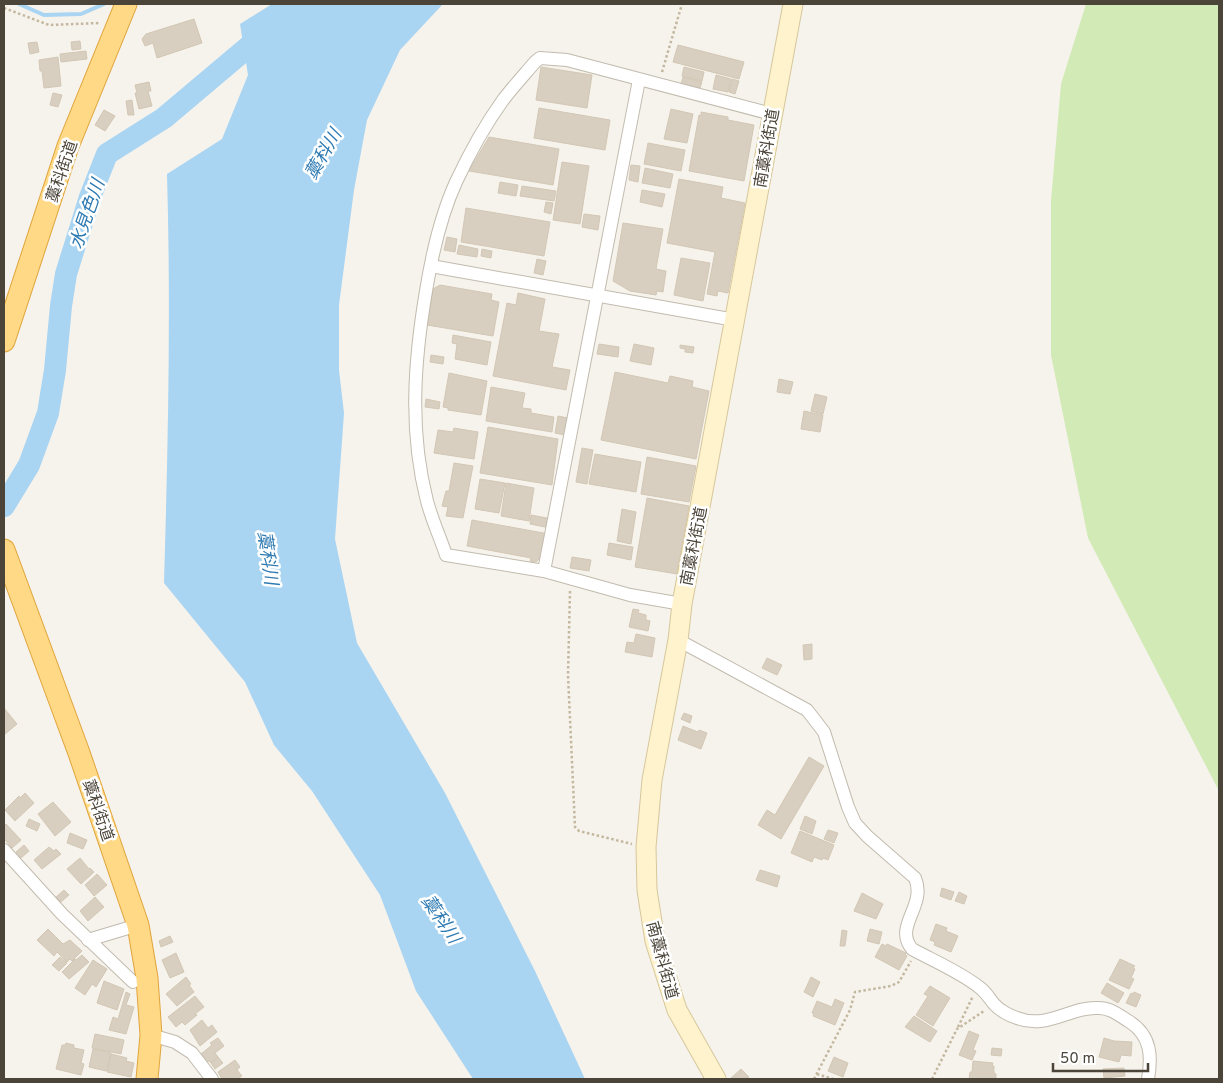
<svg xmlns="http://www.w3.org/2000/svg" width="1223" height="1083" viewBox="0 0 1223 1083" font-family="Overpass,'Noto Sans JP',sans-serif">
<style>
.green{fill:#d2eab5}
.water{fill:#a9d4f2}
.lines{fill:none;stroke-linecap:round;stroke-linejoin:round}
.stream{stroke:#a9d4f2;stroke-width:4}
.river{stroke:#a9d4f2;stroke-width:22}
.building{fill:#d8cfc1;stroke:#d3c7b4}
.minor-casing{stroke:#c2bbae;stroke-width:14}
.secondary-casing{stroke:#d6c79b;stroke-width:21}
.trunk-casing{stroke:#e0a43c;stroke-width:23}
.path{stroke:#c4b79f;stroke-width:2.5;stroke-dasharray:2.5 2.5;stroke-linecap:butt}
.minor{stroke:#fff;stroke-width:12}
.secondary{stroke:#fff3cd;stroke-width:19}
.trunk{stroke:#ffd985;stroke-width:21}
.labels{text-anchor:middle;stroke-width:5;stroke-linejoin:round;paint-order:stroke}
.street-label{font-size:16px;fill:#4b4439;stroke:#fff}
.water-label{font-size:18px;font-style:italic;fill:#2e7ab2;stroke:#fff}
</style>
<rect width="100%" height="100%" fill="#f6f3ec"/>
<path class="green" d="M1086 4H1219V791L1088 538 1051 355V201L1061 84Z"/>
<path class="water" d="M272 4H443L400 50 367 120 354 190 339 305V370L344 413 335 539 357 643 445 793 535 971 585 1079H473L416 991 380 895 312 791 274 745 245 682 164 583C168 447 171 310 167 174L222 139 248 75 240 24Z"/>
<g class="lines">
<path class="stream" d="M19 4 44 15 81 14 104 4"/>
<path class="river" d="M4 506 29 465 48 413 55 370 61 306 66 274 90 197 107 154 164 118 299 4"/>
</g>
<g class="building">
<path d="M194 19 202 43 157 58 153 43 145 46 142 39 146 34Z"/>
<path d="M80 41 81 49 72 50 71 42Z"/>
<path d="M37 42 39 52 30 54 28 43Z"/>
<path d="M678 45 744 62 739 79 673 62Z"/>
<path d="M86 51 87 59 61 62 60 54Z"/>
<path d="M58 57 61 86 44 88 42 71H40L39 60Z"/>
<path d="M541 67 592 75 587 108 536 100Z"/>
<path d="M684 67 704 72 702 81 682 76Z"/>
<path d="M716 75 731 79 728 92 713 89Z"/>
<path d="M683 77 702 82 700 88 681 84Z"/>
<path d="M732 79 739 81 735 94 729 92Z"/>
<path d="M149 82 151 91H148L152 106 139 109 135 93H137L135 85Z"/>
<path d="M53 93 62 95 58 107 50 105Z"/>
<path d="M132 100 134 115H128L126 101Z"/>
<path d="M539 108 610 120 605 150 534 138Z"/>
<path d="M671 109 693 114 687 143 664 139Z"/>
<path d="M104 110 115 116 105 131 95 125Z"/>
<path d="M701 112 728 117V120L754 125 744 181 689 171 699 115 701 116Z"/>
<path d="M489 137 559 149 553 185 469 171Z"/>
<path d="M648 143 685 150 681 171 644 164Z"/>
<path d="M562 162 589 166 580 224 553 220Z"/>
<path d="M631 165 640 166 638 182 629 180Z"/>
<path d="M645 168 673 174 670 188 642 183Z"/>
<path d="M679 179 723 187 721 198 745 203 728 293 718 291 717 296 707 294 715 252 667 243Z"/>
<path d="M500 182 518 185 516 196 498 193Z"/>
<path d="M522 186 556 191 554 201 520 196Z"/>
<path d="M642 190 665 194 662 207 640 202Z"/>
<path d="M546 202 553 203 551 214 544 212Z"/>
<path d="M466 208 550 222 544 256 461 242Z"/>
<path d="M584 214 600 216 598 230 582 227Z"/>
<path d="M623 223 663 229 656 269 666 271 663 292 657 291 656 295 630 291 613 281Z"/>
<path d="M447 237 457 239 455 252 444 250Z"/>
<path d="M459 245 478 249 477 257 457 254Z"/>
<path d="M482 249 492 251 491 258 481 256Z"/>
<path d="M681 258 710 263 703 301 674 295Z"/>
<path d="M537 259 546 261 543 275 534 273Z"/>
<path d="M440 285 492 294 491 300 499 302 493 336 427 325 433 289Z"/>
<path d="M518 293 545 299 539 331 559 334 552 367 570 370 566 390 493 376 507 303 516 305Z"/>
<path d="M453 335 491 342 487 365 455 359 457 344 452 343Z"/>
<path d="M599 344 619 347 618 357 597 354Z"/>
<path d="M634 344 654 348 651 365 630 361Z"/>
<path d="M680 345 694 347 693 353 685 352V349L680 348Z"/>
<path d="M431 355 444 357 443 364 430 362Z"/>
<path d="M615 372 668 383 670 376 693 381 692 387 709 391 696 459 601 440Z"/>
<path d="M449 373 487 381 481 415 448 410V408L443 407Z"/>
<path d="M779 379 793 382 790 394 777 392Z"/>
<path d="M491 387 525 393 522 408 531 409V413L554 417 552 432 486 421Z"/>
<path d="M815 394 827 397 823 414 811 411Z"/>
<path d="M426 399 440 402 439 409 425 407Z"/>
<path d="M804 411 823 415 820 432 801 429Z"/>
<path d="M558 416 568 418 565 435 555 433Z"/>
<path d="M488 427 558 439 552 485 480 473Z"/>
<path d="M454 428 478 432 474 459 434 453 438 430 453 432Z"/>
<path d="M582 448 593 450 587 484 576 482Z"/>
<path d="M595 454 641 462 636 492 589 484Z"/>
<path d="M647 457 696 466 689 502 641 494Z"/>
<path d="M454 463 473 466 463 518 446 516 448 507 442 506 446 491H449Z"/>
<path d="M480 479 505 483 499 513 475 509Z"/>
<path d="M506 483 534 488 529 521 501 516Z"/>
<path d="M647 498 689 506 677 574 635 567Z"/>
<path d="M622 509 636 512 631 544 617 541Z"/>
<path d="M531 515 552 519 550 528 530 524Z"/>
<path d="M472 520 549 534 546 553 536 562 530 561 531 558 467 546Z"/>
<path d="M609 543 633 547 631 560 607 555Z"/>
<path d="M572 557 591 560 589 571 570 568Z"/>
<path d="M633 609 639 610 638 613 646 615V620L650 621 648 631 629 627Z"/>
<path d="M636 634 655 638 652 657 625 652 627 642 634 643Z"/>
<path d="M812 644V659L804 660 803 645Z"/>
<path d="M767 658 782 665 777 675 762 668Z"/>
<path d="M4 708 17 724 4 735Z"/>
<path d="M684 713 692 716 690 723 681 719Z"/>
<path d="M683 726 698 732 699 730 707 733 701 749 678 740Z"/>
<path d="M809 757 824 766 781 839 758 825 767 810 775 815Z"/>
<path d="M25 793 34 803 15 821 5 810 19 796 20 798Z"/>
<path d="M53 802 71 822 55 836 38 814Z"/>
<path d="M805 816 816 821 812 834 800 829Z"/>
<path d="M29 819 40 824 37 831 26 826Z"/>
<path d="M6 824 21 840 12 848 4 839V826Z"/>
<path d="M828 830 838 833 834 843 824 839Z"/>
<path d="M800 831 834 845 828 860 823 858 822 860 814 857 812 862 791 853Z"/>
<path d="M70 833 87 840 83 849 67 843Z"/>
<path d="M24 845 29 851 21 858 16 852Z"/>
<path d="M49 847 54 851 56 849 61 854 42 869 34 860Z"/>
<path d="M80 858 89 869 90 868 94 872 81 884 67 869Z"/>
<path d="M760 870 780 876 777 887 756 880Z"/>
<path d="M97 874 107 885 94 896 85 885Z"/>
<path d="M942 888 954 892 951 900 940 896Z"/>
<path d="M64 890 69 895 61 902 56 897Z"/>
<path d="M959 892 967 896 964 904 955 901Z"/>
<path d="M862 893 883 904 876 919 854 911Z"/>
<path d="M95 897 104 907 88 921 80 911Z"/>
<path d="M936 924 947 928 946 931 958 936 951 952 934 945 935 942 930 940Z"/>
<path d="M48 929 63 944 70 940 82 951 72 961 70 959 67 962 57 952 54 956 37 940Z"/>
<path d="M870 929 882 932 879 944 867 941Z"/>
<path d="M842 930 847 931 845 946H840Z"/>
<path d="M170 936 173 942 161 947 159 941Z"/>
<path d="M882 944 886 946 887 944 906 953 905 955 907 956 899 970 875 957Z"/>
<path d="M176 953 184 972 170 978 162 960Z"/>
<path d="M82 955 89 962 69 979 62 972 75 959 76 960Z"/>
<path d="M60 957 67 963 59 971 52 965Z"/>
<path d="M1120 959 1135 966 1133 968 1135 969 1131 978 1134 979 1129 989 1109 980Z"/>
<path d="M93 960 107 969 96 987 92 984 85 995 75 988Z"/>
<path d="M186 977 191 984 189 985 194 992 177 1006 166 994Z"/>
<path d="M811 977 820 982 813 997 804 992Z"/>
<path d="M104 981 124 989 117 1010 97 1003Z"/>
<path d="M1107 983 1124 993 1118 1003 1101 993Z"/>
<path d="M930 986 950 998 933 1026 916 1015 928 996 924 994Z"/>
<path d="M126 992 130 994 126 1005 134 1007 126 1034 109 1030 113 1017 118 1019Z"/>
<path d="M1134 992 1141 995 1136 1007 1126 1003 1131 993 1133 994Z"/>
<path d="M195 996 204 1007 195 1014 197 1015 185 1025 182 1022 176 1027 168 1017Z"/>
<path d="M835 999 844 1003 835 1025 813 1016 814 1014 812 1013 817 1001 832 1007Z"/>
<path d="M914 1016 937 1031 930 1042 905 1027Z"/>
<path d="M202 1020 208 1028 212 1025 217 1032 200 1046 190 1030Z"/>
<path d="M969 1031 979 1035 973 1050 976 1051 972 1060 959 1055Z"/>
<path d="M95 1034 124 1040 121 1054 92 1048Z"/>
<path d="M218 1038 224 1046 215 1053 218 1057 211 1063 209 1061 207 1062 201 1054 212 1045 210 1043Z"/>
<path d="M1104 1038 1114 1041 1132 1042 1131 1056 1121 1055 1119 1062 1099 1057Z"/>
<path d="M66 1043 74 1045V1048L84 1050 81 1063 84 1064 81 1075 56 1069 62 1045H65Z"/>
<path d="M992 1048 1002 1049 1001 1056 991 1055Z"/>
<path d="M93 1049 111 1053 106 1071 89 1067Z"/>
<path d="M111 1054 127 1058 126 1061 134 1063 131 1077 107 1072Z"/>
<path d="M218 1057 223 1063 215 1069 211 1063Z"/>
<path d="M834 1057 848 1063 843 1077 828 1071Z"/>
<path d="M235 1060 240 1067 237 1070 242 1076 237 1079H222L218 1072Z"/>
<path d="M973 1061 993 1063 992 1066H994V1073L996 1074V1079H969L970 1072H972Z"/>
<path d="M1124 1068 1125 1076 1104 1078 1103 1069Z"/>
<path d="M741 1069 749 1077 747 1079H730Z"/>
</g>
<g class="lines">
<defs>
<g id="minor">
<path d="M431 266 735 320"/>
<path d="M544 571 639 80"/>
<path d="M682 604 630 595 544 571 446 555C440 537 432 520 427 501 409 431 414 362 426 291 432 254 440 217 456 182 469 154 485 125 503 100 513 87 524 75 535 62L540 58 567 60 772 114"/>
<path d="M678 640 807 710 824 732 848 807 855 823 867 836 915 878C927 906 893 926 912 949 934 961 960 972 979 987 986 992 989 998 994 1004 999 1010 1010 1016 1017 1018 1047 1030 1071 1006 1099 1008 1111 1008 1120 1016 1130 1022 1151 1036 1152 1056 1148 1079"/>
<path d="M4 850 62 914 133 982"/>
<path d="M88 940 138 925"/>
<path d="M151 1035 175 1042 192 1053 212 1079"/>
</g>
<path id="secondary" d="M716 1079 677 1010 655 941 647 890 646 847 652 780 678 640 682 604 793 4"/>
<g id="trunk">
<path d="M4 341 68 146 126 4"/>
<path d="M4 550 79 753 138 925 147 978 151 1035 147 1079"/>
</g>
</defs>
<use href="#minor" class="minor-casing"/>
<use href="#secondary" class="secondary-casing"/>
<use href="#trunk" class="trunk-casing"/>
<g class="path">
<path d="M4 8 49 25 100 23"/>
<path d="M662 72 682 4"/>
<path d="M570 591 568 675 575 827 579 831 632 844"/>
<path d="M958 1027 973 996"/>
<path d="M817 1074 833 1079"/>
<path d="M814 1079 850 1010 855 992 891 986 899 982 911 961"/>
<path d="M932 1079 957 1029 984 1011"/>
</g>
<use href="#minor" class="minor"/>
<use href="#secondary" class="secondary"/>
<use href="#trunk" class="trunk"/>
</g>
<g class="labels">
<g class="street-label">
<text transform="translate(766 148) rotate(-80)" y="6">南藁科街道</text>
<text transform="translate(61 171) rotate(-71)" y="6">藁科街道</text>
<text transform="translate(693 546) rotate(-79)" y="6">南藁科街道</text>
<text transform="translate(99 810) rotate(71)" y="6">藁科街道</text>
<text transform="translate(663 960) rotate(75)" y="6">南藁科街道</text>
</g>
<g class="water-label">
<text transform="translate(323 154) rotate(-60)" y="6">藁科川</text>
<text transform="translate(87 214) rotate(-71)" y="6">水見色川</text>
<text transform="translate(268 558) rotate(82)" y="6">藁科川</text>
<text transform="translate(441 919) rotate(56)" y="6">藁科川</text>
</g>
</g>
<rect width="1223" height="1083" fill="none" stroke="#4b4439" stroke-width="10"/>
<path d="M1053 1063v8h95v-8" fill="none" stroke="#4b4439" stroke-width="2.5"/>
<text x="1060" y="1063" font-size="15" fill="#4b4439" stroke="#ffffff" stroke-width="4" paint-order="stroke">50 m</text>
</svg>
